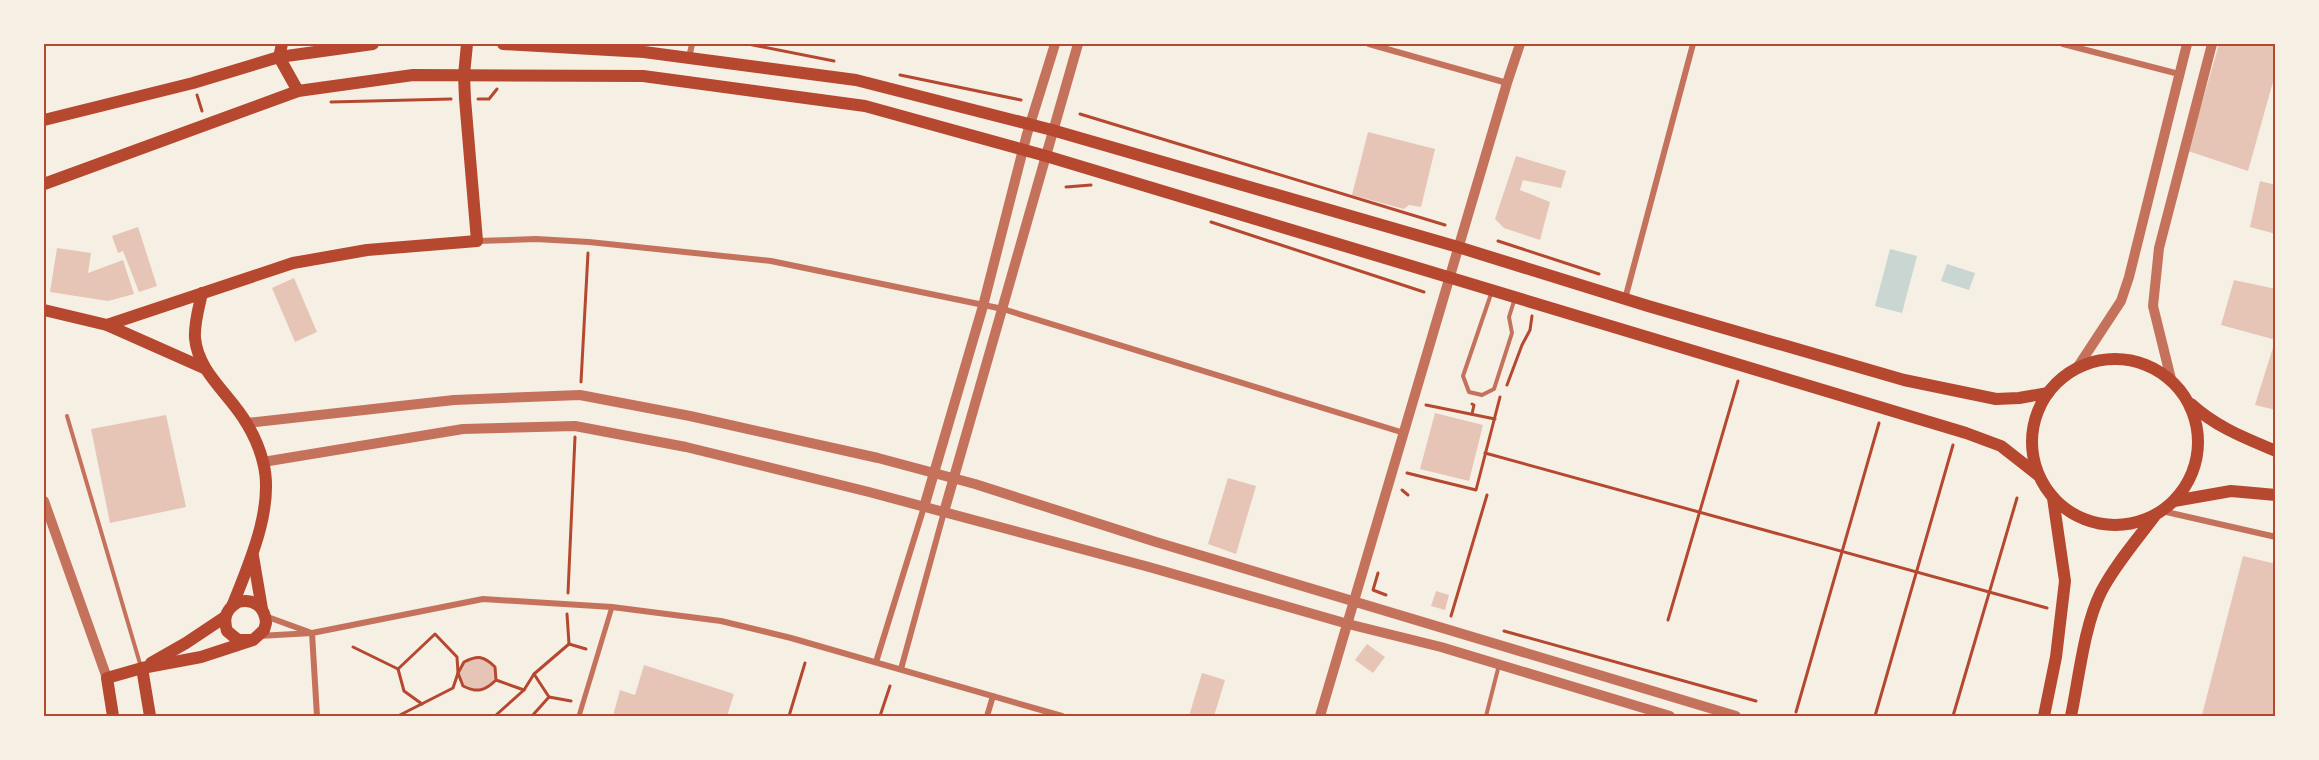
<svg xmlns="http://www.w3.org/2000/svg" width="2319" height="760" viewBox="0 0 2319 760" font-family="Mulish,sans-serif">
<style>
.water{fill:#c9d6d2}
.building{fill:#e6c5b7}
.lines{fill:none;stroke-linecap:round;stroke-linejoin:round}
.path{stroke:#b5482f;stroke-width:3}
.service{stroke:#c5725c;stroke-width:4}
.pedestrian{stroke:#c5725c;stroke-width:5}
.minor{stroke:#c5725c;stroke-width:6}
.tertiary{stroke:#c5725c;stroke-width:10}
.secondary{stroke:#b5482f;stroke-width:12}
.primary{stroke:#b5482f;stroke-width:12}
.neatline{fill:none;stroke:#b5482f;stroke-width:2}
</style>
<rect width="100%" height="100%" fill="#f6efe4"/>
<g class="water">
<path d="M1890 249 1917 256 1902 313 1875 306Z"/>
<path d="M1947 264 1975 273 1969 290 1941 281Z"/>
</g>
<g class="building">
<path d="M2219 44H2276V71L2248 171 2188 151Z"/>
<path d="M1368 132 1435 149 1421 207 1409 205 1404 209 1352 195Z"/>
<path d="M1516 156 1566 171 1561 188 1523 180 1520 190 1550 202 1540 240 1504 228 1495 219Z"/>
<path d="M2260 181 2276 185V234L2250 227Z"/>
<path d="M138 227 157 286 139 292 123 251 118 253 112 236Z"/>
<path d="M57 248 91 253 88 273 123 260 134 294 108 301 50 292Z"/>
<path d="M294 278 317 332 295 342 272 288Z"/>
<path d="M2234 280 2276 289V340L2221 325Z"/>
<path d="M2275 341H2276V410L2255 405Z"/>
<path d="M1435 413 1483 425 1469 481 1420 469Z"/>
<path d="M166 415 186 507 110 523 91 429Z"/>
<path d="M1228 478 1256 486 1236 554 1208 544Z"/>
<path d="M2243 556 2276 564V716H2209L2202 715Z"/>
<path d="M1436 591 1449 595 1445 610 1431 606Z"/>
<path d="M1367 644 1385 657 1373 673 1355 660Z"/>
<path d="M478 656 486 658 495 667 496 680 484 690 474 692 463 686 458 673 464 662Z"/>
<path d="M644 665 734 694 727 716H613L620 690 635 695Z"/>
<path d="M1202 673 1225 680 1214 716H1189Z"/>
</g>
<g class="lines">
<g class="path">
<path d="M748 44 834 61"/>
<path d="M900 75 1021 100"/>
<path d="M197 95 202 111"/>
<path d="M478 99H489L497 89"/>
<path d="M331 102 451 99"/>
<path d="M1080 114 1445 225"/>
<path d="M1066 187 1091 185"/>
<path d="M1211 222 1424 292"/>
<path d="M1498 241 1599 274"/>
<path d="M581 382 588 253"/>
<path d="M1507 385 1522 345 1530 330 1532 316"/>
<path d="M1472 404 1474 405 1472 414"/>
<path d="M1426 405 1495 419"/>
<path d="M1485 453 2047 608"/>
<path d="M1407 473 1476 490 1500 397"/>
<path d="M1402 490 1408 495"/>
<path d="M1378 573 1373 590 1386 595"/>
<path d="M568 593 575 437"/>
<path d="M1451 616 1487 495"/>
<path d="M1668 620 1738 381"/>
<path d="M1504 631 1756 701"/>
<path d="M569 644 586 649"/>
<path d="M353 647 398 669 435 634 457 657 458 673 453 688 398 716"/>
<path d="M398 669 404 691 422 704"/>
<path d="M496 680C485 691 477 693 463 686L458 673 464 662C478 655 484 656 495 667L496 680 524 690 534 674"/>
<path d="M549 697 534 674 569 644 567 614"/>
<path d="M1796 712 1879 423"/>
<path d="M495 716 524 690"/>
<path d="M532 716 549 697 571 701"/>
<path d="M789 716 805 663"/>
<path d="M880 716 890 686"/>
<path d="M1875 716 1953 445"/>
<path d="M1953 716 2017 498"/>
</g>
<g class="service">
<path d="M1491 294 1463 376 1469 392 1482 395 1494 389 1512 333 1509 317 1515 298"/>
<path d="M67 416 141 667"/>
<path d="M1486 716 1499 665"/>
</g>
<path class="pedestrian" d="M579 716 612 607"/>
<g class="minor">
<path d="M1369 44 1507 83"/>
<path d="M2063 44 2179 74"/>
<path d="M689 58 692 44"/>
<path d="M477 241 536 239 589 242 771 261 1003 309 1404 433"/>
<path d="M1625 299 1693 44"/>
<path d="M2162 511 2276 537"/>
<path d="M265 616 309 632"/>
<path d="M312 633 317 716"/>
<path d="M259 636 312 633 483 599 612 607 721 621 791 638 1062 716"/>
<path d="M876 662 924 507"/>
<path d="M901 669 944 512"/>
<path d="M987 716 993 696"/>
</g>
<g class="tertiary">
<path d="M2077 368 2121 301 2129 277 2187 44"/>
<path d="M2171 379 2153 306 2159 248 2212 44"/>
<path d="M247 423 454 400 580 395 690 416 878 458 975 484 1156 542 1736 716"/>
<path d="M263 462 463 429 575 426 686 447 869 492 1149 567 1348 624 1441 647 1670 716"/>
<path d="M44 501 107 678"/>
<path d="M924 507 983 306 1027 134 1055 44"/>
<path d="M944 512 1078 44"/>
<path d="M1320 716 1507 83 1520 44"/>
</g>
<g class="secondary">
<path d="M282 44 279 57 298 91"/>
<path d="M202 293C199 307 194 323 195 338 198 373 231 395 247 424 253 434 260 450 263 462 275 506 249 564 233 604"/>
<path d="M44 310 107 325 204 368"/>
<path d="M107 325 293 263 367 250 477 241 465 99 464 75 467 44"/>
<path d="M253 556 262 609"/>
<path d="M151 663 186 643 225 617"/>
<path d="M142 668 150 716"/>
<path d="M113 716 107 678 142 668 201 657 253 640 264 630 266 623C265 607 254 598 238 602 226 609 223 618 227 631L238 640H253"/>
</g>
<g class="primary">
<path d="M503 44 644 52 856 80 1052 130 1458 247 1648 306 1904 380 1996 399 2019 398 2048 393"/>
<path d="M44 120 193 83 279 57 373 44"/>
<path d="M44 184 298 91 413 75 643 76 865 106 1046 156 1966 433 2001 446 2038 475"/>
<circle cx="2115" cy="442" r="83"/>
<path d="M2191 404C2216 427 2245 438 2276 451"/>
<path d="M2174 501 2231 491 2276 495"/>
<path d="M2044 716 2056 657 2065 581 2053 498"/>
<path d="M2071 716C2079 678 2084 626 2101 592 2115 565 2136 541 2154 517"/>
</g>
</g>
<rect width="2319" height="760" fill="none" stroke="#f6efe4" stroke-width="90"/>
<rect x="45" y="45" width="2229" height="670" class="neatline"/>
</svg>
